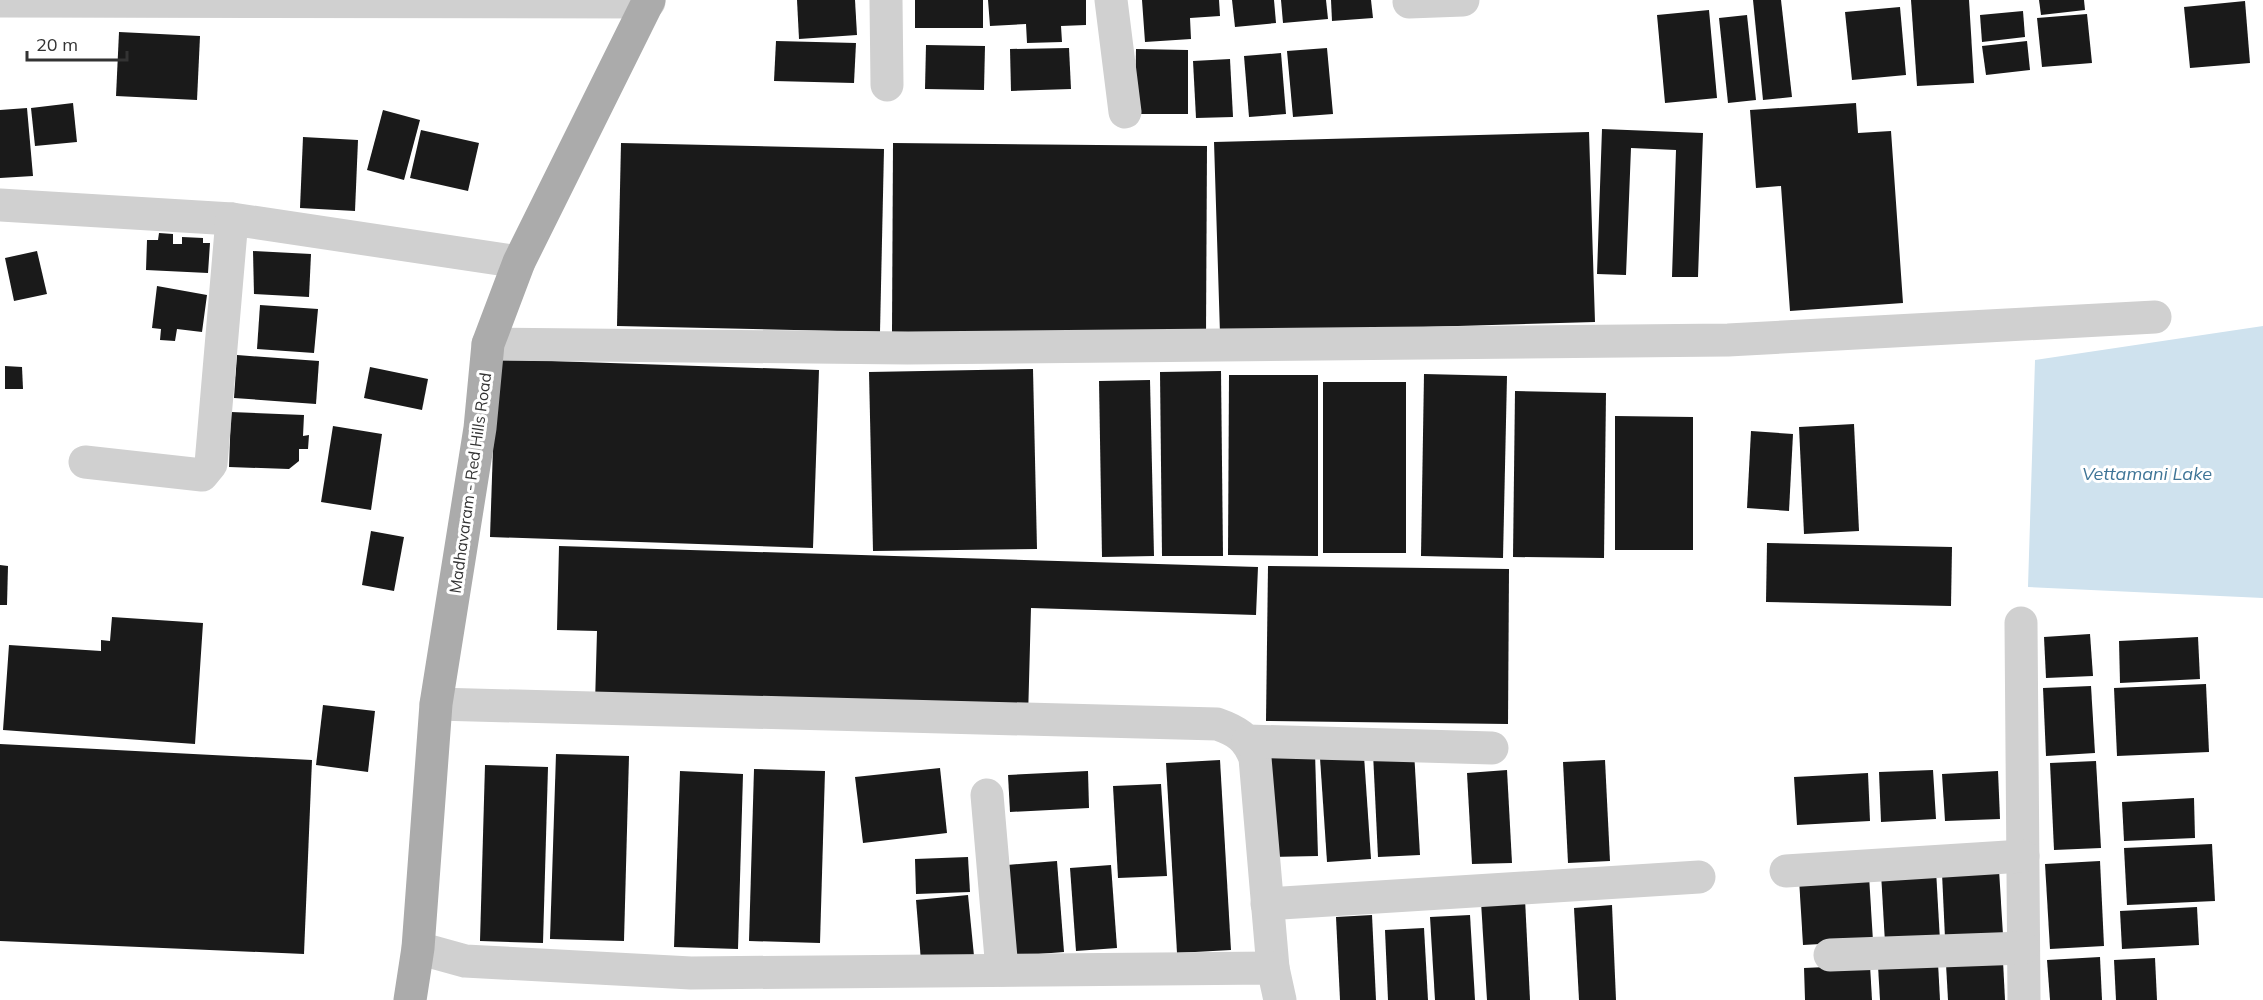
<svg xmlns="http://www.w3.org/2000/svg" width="2263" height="1000" viewBox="0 0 2263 1000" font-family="Mulish,sans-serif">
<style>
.water{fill:#cfe2ee}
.building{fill:#1a1a1a}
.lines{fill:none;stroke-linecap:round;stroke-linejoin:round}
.minor{stroke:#d0d0d0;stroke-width:33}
.major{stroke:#ababab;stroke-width:33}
.labels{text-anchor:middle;stroke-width:6;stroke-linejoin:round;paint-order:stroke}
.street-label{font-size:16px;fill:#333;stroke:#fff}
.water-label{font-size:18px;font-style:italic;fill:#3f7597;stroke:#fff}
</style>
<rect width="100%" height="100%" fill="#fff"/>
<path class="water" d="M2263 326V598L2028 587 2035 360Z"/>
<g class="building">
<path d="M797 0H855L857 35 799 39Z"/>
<rect x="915" y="0" width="68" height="28"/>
<path d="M988 0H1086V25L1061 26 1062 42 1027 43 1026 24 990 26Z"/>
<path d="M1142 0H1219L1220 16 1190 18 1191 39 1145 42Z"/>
<path d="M1232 0H1274L1276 23 1235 27Z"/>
<path d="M1281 0H1326L1328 19 1283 23Z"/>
<path d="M1331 0H1371L1373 18 1332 21Z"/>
<path d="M1753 0H1781L1792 97 1763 100Z"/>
<path d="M1911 0H1969L1974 83 1917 86Z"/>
<path d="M2039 0H2084L2085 10 2041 15Z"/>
<path d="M2245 1 2250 63 2190 68 2184 7Z"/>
<path d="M1900 7 1906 75 1852 80 1845 12Z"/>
<path d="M1709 10 1717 98 1665 103 1657 15Z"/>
<path d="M2023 11 2025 37 1982 42 1980 15Z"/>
<path d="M2087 14 2092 63 2042 67 2037 18Z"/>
<path d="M1747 15 1756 100 1728 103 1719 18Z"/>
<path d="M119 32 200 36 197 100 116 96Z"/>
<path d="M776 41 856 43 854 83 774 81Z"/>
<path d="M2027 41 2030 70 1986 75 1982 46Z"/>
<path d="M926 45 985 46 984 90 925 89Z"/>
<path d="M1069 48 1071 89 1011 91 1010 49Z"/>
<path d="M1327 48 1333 114 1293 117 1287 51Z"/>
<path d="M1136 49 1188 50V114H1135Z"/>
<path d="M1281 53 1286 114 1249 117 1244 56Z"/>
<path d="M1230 59 1233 117 1196 118 1193 61Z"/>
<path d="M73 103 77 142 35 146 31 108Z"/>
<path d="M1856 103 1858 133 1891 131 1903 303 1790 311 1781 186 1756 188 1750 110Z"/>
<path d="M27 108 33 176 0 178V110Z"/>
<path d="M383 110 420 120 404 180 367 170Z"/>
<path d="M1602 129 1703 133 1698 277H1672L1676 150 1631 148 1626 275 1597 274Z"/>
<path d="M421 130 479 143 468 191 410 178Z"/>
<path d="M1589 132 1595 322 1220 333 1214 142Z"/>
<path d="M303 137 358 140 355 211 300 208Z"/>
<path d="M621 143 884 149 880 332 617 326Z"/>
<path d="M893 143 1207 146 1206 334 892 332Z"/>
<path d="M159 233 173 234V244H182V237L203 238V243H210L208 273 146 270 147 240H158Z"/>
<path d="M37 251 47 294 14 301 5 258Z"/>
<path d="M253 251 311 254 309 297 254 294Z"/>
<path d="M157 286 207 295 202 332 177 329 175 341 160 340 161 329 152 328Z"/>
<path d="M260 305 318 309 314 353 257 349Z"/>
<path d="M237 355 319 361 316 404 234 398Z"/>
<path d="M496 359 819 370 813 548 490 537Z"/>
<path d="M5 366 22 367 23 389H5Z"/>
<path d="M370 367 428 379 422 410 364 398Z"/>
<path d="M1033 369 1037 549 873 551 869 372Z"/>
<path d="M1221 371 1223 556H1162L1160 372Z"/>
<path d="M1424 374 1507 376 1503 558 1421 556Z"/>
<path d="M1229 375H1318V556L1228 555Z"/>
<path d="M1150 380 1154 556 1102 557 1099 381Z"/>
<rect x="1323" y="382" width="83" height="171"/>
<path d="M1515 391 1606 393 1604 558 1513 557Z"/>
<path d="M231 412 304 415 303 436 309 435 308 449H299V461L289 469 229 467Z"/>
<path d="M1615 416 1693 417V550H1615Z"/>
<path d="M1854 424 1859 531 1804 534 1799 427Z"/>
<path d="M333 426 382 434 371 510 321 502Z"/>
<path d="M1751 431 1793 434 1789 511 1747 508Z"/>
<path d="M371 531 404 537 394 591 362 585Z"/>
<path d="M1767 543 1952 547 1951 606 1766 602Z"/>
<path d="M559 546 1258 567 1256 615 1031 608 1028 718 595 704 597 631 557 630Z"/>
<path d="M0 565 8 566 7 605H0Z"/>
<path d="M1268 566 1509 569 1508 724 1266 721Z"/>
<path d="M112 617 203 623 195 744 3 730 9 645 101 651V640L110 641Z"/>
<path d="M2090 634 2093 676 2046 678 2044 637Z"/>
<path d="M2198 637 2200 679 2120 683 2119 641Z"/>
<path d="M2206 684 2209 752 2117 756 2114 688Z"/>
<path d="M2091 686 2095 753 2046 756 2043 688Z"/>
<path d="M323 705 375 711 368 772 316 765Z"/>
<path d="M0 744 312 760 304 954 0 941Z"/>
<path d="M1414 751 1420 855 1378 857 1373 753Z"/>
<path d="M1315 752 1318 856 1267 857 1264 754Z"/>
<path d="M556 754 629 756 624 941 550 939Z"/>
<path d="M1364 756 1371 859 1327 862 1320 758Z"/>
<path d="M1220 760 1231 950 1177 953 1166 763Z"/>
<path d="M1605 760 1610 861 1568 863 1563 762Z"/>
<path d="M2096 761 2101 848 2054 850 2050 763Z"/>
<path d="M485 765 548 767 543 943 480 941Z"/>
<path d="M940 768 947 833 863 843 855 777Z"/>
<path d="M754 769 825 771 820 943 749 941Z"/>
<path d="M1507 770 1512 863 1472 864 1467 773Z"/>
<path d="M1933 770 1936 819 1881 822 1879 772Z"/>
<path d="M680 771 743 774 738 949 674 947Z"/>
<path d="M1088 771 1089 808 1010 812 1008 775Z"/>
<path d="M1998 771 2000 819 1945 821 1942 774Z"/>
<path d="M1868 773 1870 821 1797 825 1794 777Z"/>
<path d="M1161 784 1167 876 1118 878 1113 786Z"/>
<path d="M2194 798 2195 838 2124 841 2122 802Z"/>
<path d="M2212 844 2215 901 2127 905 2124 848Z"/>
<path d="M968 857 970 892 916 894 915 859Z"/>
<path d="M1057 861 1064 952 1014 956 1007 865Z"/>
<path d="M2100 861 2104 946 2050 949 2045 864Z"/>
<path d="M1111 865 1117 948 1076 951 1070 868Z"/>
<path d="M1936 870 1940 941 1885 943 1881 873Z"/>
<path d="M1999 870 2003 935 1945 938 1942 873Z"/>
<path d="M1869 876 1873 941 1803 945 1799 879Z"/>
<path d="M968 895 974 956 921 961 916 900Z"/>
<path d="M1525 899 1530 1000H1487L1481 902Z"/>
<path d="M1612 905 1616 1000H1579L1574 908Z"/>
<path d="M2197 907 2199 945 2122 949 2120 911Z"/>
<path d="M1372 915 1376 1000H1340L1336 917Z"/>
<path d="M1470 915 1475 1000H1435L1430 917Z"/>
<path d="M1424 928 1428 1000H1388L1385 930Z"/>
<path d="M2100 957 2102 1000H2050L2047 960Z"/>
<path d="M2155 958 2157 1000H2116L2114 960Z"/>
<path d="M2003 961 2005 1000H1948L1946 964Z"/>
<path d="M1938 963 1940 1000H1880L1878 966Z"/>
<path d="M1870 965 1872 1000H1805L1804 968Z"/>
</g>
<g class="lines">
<g class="minor">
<path d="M886 0 887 85"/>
<path d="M1111 0 1125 112"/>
<path d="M0 1 649 2"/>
<path d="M1409 2 1463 0"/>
<path d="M0 205 232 219"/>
<path d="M488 344 908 348 1728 340 2155 317"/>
<path d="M85 462 202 475 211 464 232 219 519 262"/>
<path d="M2021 623 2024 1000"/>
<path d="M436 704 1217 724C1237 731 1247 737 1255 758L1273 968"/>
<path d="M1248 741 1492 748"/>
<path d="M987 795 1002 970"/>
<path d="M1786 871 2023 856"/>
<path d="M1267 904 1699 877"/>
<path d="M418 948 465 961 691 973 1273 968 1280 1000"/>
<path d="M1830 955 2023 948"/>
</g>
<path class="major" d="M410 1000 418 948 436 704 480 428 488 344 519 262 649 0"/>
</g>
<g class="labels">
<g class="street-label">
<text transform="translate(470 483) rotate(-82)" y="6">Madhavaram - Red Hills Road</text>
</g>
<g class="water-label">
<text x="2147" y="480">Vettamani Lake</text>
</g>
</g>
<path d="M27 51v9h100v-9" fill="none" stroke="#333333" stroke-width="3"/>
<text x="36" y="51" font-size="18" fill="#333333" stroke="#ffffff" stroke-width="4.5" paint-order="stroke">20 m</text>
</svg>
